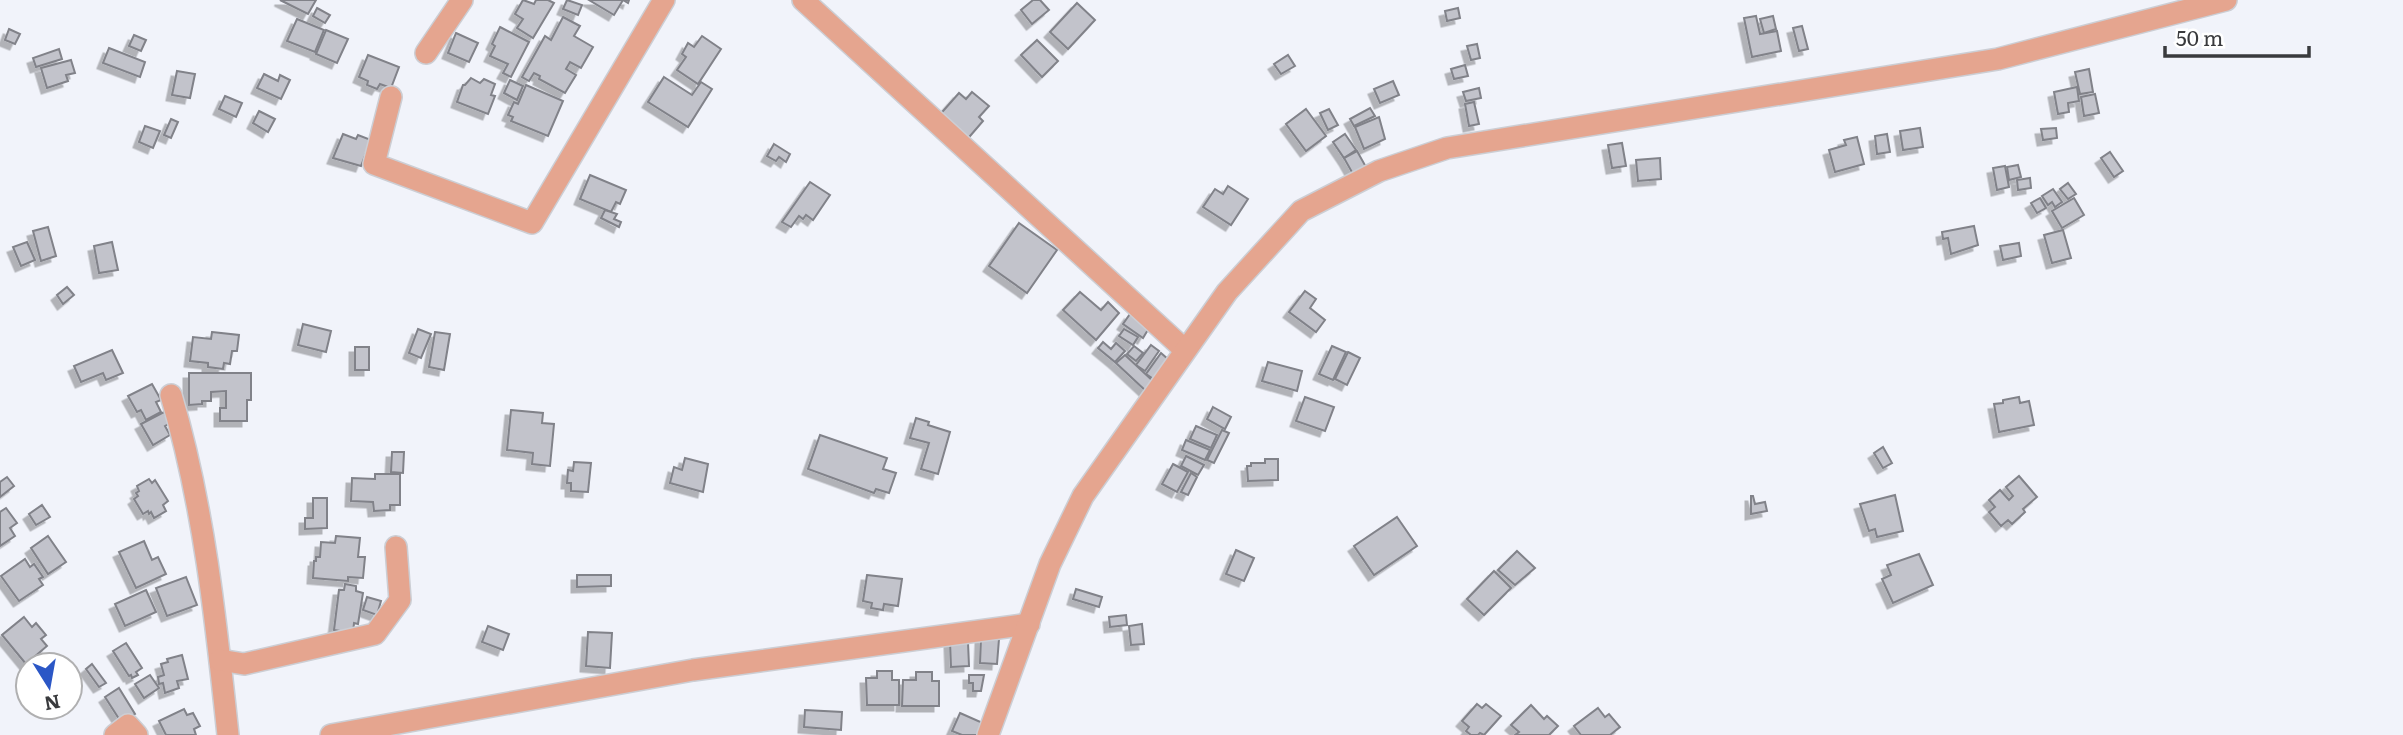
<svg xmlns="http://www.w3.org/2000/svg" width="2403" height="735" viewBox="0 0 2403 735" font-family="Literata,serif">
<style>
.building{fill:#c2c3cb;stroke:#818289;stroke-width:2;filter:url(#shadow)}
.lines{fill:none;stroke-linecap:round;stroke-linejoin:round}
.minor-casing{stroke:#ccced4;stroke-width:24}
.minor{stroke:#e5a58f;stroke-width:21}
</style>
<defs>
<filter id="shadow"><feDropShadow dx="-5.5" dy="5.5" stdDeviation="0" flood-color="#0004"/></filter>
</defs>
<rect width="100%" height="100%" fill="#f1f3fa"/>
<g class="building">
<path d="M280 0H316L308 14Z"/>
<path d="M523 0 534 4 536 0H548L554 3 533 38 517 28 523 19 515 14Z"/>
<path d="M567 0 582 5 578 15 563 9Z"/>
<path d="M589 0H629L628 3 623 0 614 15Z"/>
<path d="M1033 0H1040L1049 10 1032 24 1021 10Z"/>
<path d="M1077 3 1095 20 1068 49 1050 32Z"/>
<path d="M317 8 330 15 325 23 313 16Z"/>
<path d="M1458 8 1460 18 1447 21 1445 11Z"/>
<path d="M1756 16 1760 34 1777 31 1781 51 1752 57 1744 18Z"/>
<path d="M1773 16 1776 29 1764 33 1760 19Z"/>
<path d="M563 17 580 26 574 36 593 47 581 68 570 62 566 69 576 75 565 93 539 79 540 76 534 73 529 81 522 77 545 36 551 40Z"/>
<path d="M297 19 324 30 315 52 287 41Z"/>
<path d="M1802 26 1808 49 1799 51 1793 28Z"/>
<path d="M500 27 529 42 511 77 503 73 508 64 490 56 495 46 492 44Z"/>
<path d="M9 29 20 34 15 44 5 40Z"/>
<path d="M326 30 348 39 337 63 316 54Z"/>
<path d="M456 33 478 43 469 62 448 53Z"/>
<path d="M134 35 146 40 141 51 129 46Z"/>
<path d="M702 36 721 49 698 84 677 70 686 57 682 54 688 43 694 47Z"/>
<path d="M1037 40 1058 61 1042 77 1021 55Z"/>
<path d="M1477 44 1480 58 1471 60 1467 46Z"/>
<path d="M109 48 145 62 140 77 103 63Z"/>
<path d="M59 49 62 59 36 67 33 58Z"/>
<path d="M368 55 399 67 391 88 380 84 377 89 367 85 368 81 359 77Z"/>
<path d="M1288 55 1295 66 1281 74 1274 64Z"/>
<path d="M71 60 75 73 66 75 68 81 47 88 41 68Z"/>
<path d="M1465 65 1468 76 1454 79 1451 69Z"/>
<path d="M2089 69 2093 92 2080 94 2075 72Z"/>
<path d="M177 71 195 74 190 98 172 95Z"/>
<path d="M264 74 278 81 280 75 290 80 281 99 257 88Z"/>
<path d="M664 77 692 95 701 82 712 89 688 127 648 102Z"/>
<path d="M471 78 480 83 484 79 495 84 491 95 495 96 488 114 457 102 463 85H465Z"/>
<path d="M510 80 523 86 517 100 504 93Z"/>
<path d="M1393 81 1399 95 1380 103 1374 89Z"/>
<path d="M526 85 563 101 548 136 511 121 513 117 508 115 514 102 518 104Z"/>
<path d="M2077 87 2079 101 2068 103 2069 112 2058 114 2054 92Z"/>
<path d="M1479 88 1481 98 1466 101 1463 92Z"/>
<path d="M972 92 989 106 979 117 983 121 964 143 936 119 959 93 966 99Z"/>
<path d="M2095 94 2099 113 2084 116 2081 97Z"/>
<path d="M225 96 242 103 236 117 219 109Z"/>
<path d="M1474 102 1479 124 1469 126 1465 104Z"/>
<path d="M1370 108 1375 116 1354 126 1350 119Z"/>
<path d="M1306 109 1326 136 1306 151 1286 124Z"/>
<path d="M1329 109 1338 125 1328 130 1320 113Z"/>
<path d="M259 111 275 119 268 132 253 123Z"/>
<path d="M1379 117 1385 139 1364 149 1355 127Z"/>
<path d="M171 119 178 122 171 138 164 135Z"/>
<path d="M145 126 160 131 153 148 139 142Z"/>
<path d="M1920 128 1923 147 1903 150 1900 131Z"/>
<path d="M2056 128 2057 138 2043 140 2041 129Z"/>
<path d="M343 134 356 139 358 135 371 140 361 166 333 158Z"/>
<path d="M1345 134 1356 150 1344 158 1333 142Z"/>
<path d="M1887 134 1890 152 1877 154 1875 136Z"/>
<path d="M1857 137 1864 164 1835 172 1829 150 1846 145 1844 140Z"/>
<path d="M1622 143 1626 166 1612 168 1608 145Z"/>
<path d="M774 144 790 154 786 162 779 157 776 161 767 156Z"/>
<path d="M1357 151 1366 167 1353 174 1344 158Z"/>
<path d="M2110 152 2123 171 2114 177 2101 158Z"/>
<path d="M1660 158 1661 179 1638 181 1636 160Z"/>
<path d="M2018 165 2021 177 2009 180 2007 167Z"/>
<path d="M2005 166 2009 187 1997 190 1993 168Z"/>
<path d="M590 175 626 190 620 204 616 202 611 212 580 199Z"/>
<path d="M2030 178 2031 188 2018 190 2017 180Z"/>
<path d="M810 182 830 195 813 220 806 215 803 219 799 216 791 227 782 222Z"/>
<path d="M2068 183 2076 194 2068 199 2060 189Z"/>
<path d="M1228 186 1248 199 1231 225 1203 207 1215 189 1223 194Z"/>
<path d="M2053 189 2062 202 2055 207 2052 202 2048 205 2042 196Z"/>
<path d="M2040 198 2046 208 2037 213 2031 203Z"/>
<path d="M2074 198 2084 215 2062 228 2052 211Z"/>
<path d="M605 210 617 214 614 219 621 222 619 227 601 218Z"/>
<path d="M1019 223 1057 250 1027 293 989 266Z"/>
<path d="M1974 226 1978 245 1951 254 1948 238 1943 239 1942 232Z"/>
<path d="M48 227 56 256 41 261 33 231Z"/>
<path d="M2063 230 2071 258 2052 263 2044 235Z"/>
<path d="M27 242 35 260 21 266 13 247Z"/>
<path d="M112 242 118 270 99 273 94 246Z"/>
<path d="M2019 243 2021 256 2003 260 2000 246Z"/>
<path d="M67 287 74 295 63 304 57 295Z"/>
<path d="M1305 291 1316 299 1310 308 1325 320 1316 332 1289 312Z"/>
<path d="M1080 292 1101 310 1108 302 1119 313 1096 340 1063 310Z"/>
<path d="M1130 314 1149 328 1143 338 1123 324Z"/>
<path d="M303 324 331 331 326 352 298 345Z"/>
<path d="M418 329 431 334 421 358 409 353Z"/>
<path d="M1124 329 1138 337 1133 345 1119 336Z"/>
<path d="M212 332 239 335 237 351H232L230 364 224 363 223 369 208 367V363L190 361 193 337 211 339Z"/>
<path d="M435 332 450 334 444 370 429 367Z"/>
<path d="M1103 342 1111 349 1116 343 1125 351 1115 362 1098 348Z"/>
<path d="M1151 345 1159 351 1145 371 1136 365Z"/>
<path d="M1134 346 1143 353 1136 361 1127 354Z"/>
<path d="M1332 346 1346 352 1333 380 1319 374Z"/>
<rect x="355" y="347" width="14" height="23"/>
<path d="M112 350 123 373 106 380 103 373 81 382 74 366Z"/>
<path d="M1348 352 1360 358 1347 385 1335 379Z"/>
<path d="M1161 353 1169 360 1155 380 1146 374Z"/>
<path d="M1125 355 1155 383 1147 392 1116 363Z"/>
<path d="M1268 362 1302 371 1297 391 1262 381Z"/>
<path d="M189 373H251V400H247V421H220V408H226V391L211 392V401H202V404L189 405Z"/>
<path d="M152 384 161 400 156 402 161 412 146 420 141 410 137 412 128 396Z"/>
<path d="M1305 397 1334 407 1325 431 1296 421Z"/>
<path d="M2019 397 2020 403 2029 401 2034 425 1999 432 1994 404 2003 403V400Z"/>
<path d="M1213 407 1231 417 1225 429 1207 419Z"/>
<path d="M511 410 543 413 542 423 554 424 550 466 532 464 533 453 507 450Z"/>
<path d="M164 412 170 423 165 426 170 435 153 445 141 424Z"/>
<path d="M916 418 929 422 928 425 950 432 938 474 921 469 929 443 910 438Z"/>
<path d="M1196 426 1217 435 1211 448 1190 439Z"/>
<path d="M1222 430 1229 433 1214 463 1207 460Z"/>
<path d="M820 435 887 458 883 469 896 473 889 493 876 489 874 493 808 469Z"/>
<path d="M1186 440 1210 450 1205 460 1182 450Z"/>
<path d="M1883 447 1892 463 1883 468 1874 453Z"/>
<path d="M392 452H404L403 473 391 472Z"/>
<path d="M1186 456 1204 465 1198 475 1181 466Z"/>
<path d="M685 458 708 464 703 492 670 483 674 467 682 470Z"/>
<path d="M1265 459H1278V480L1248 481 1247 466H1251V463H1265Z"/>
<path d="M574 462 591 463 588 492 571 491V483H567L568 470 573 471Z"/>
<path d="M1173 464 1188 472 1177 492 1162 484Z"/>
<path d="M1191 473 1197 477 1188 495 1181 492Z"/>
<path d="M375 474H400V505H390V510L374 511 373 502 351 501 352 478 375 479Z"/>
<path d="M2019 476 2037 497 2023 509 2025 512 2012 524 2008 520 2001 526 1989 512 1995 507 1989 500 2000 490 2009 500 2013 496 2006 487Z"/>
<path d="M7 477 14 486 0 497V482Z"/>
<path d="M149 479 152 483 155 480 168 501 163 505 166 511 154 518 151 512 149 514 148 511 143 514 134 499 138 496 136 493 139 491 137 486Z"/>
<path d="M1895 495 1903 531 1877 537 1875 529 1869 531 1860 504Z"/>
<path d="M1751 496H1753L1755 504 1765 502 1767 511 1751 514Z"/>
<path d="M313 498H327V528L305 529V518H313Z"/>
<path d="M42 505 50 517 36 525 29 514Z"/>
<path d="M6 508 17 523 10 528 15 536 0 546V512Z"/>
<path d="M1397 517 1417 546 1374 575 1354 546Z"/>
<path d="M48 536 66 562 48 574 31 548Z"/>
<path d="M336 536 360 538 358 557H365L363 578 348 577V581L313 578 314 561H316V557H320L321 542 335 543Z"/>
<path d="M144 541 152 560 158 557 166 574 136 588 119 552Z"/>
<path d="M1236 550 1254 558 1244 581 1226 574Z"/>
<path d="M1517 551 1535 568 1515 585 1498 570Z"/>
<path d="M1919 554 1933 585 1893 603 1882 579 1891 575 1887 565Z"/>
<path d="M25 559 30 567 34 564 43 577 39 579 43 585 19 601 1 576Z"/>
<path d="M1494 571 1511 588 1484 615 1467 599Z"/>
<path d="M577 575H611V586L577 587Z"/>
<path d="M867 575 902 579 898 606 884 604 883 610 871 608 872 603 863 601Z"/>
<path d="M186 577 197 605 167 616 156 588Z"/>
<path d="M345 584 356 586V591L363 593 358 624 354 623 353 633 334 630 339 590H344Z"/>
<path d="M1076 589 1102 597 1099 607 1073 599Z"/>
<path d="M146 590 156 612 125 626 115 604Z"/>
<path d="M367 597 381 601 377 615 363 610Z"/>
<path d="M1126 615 1127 625 1110 627 1109 617Z"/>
<path d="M24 617 32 627 36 623 46 635 41 639 47 646 26 664 2 635Z"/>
<path d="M1142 624 1144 644 1131 645 1129 626Z"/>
<path d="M488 626 509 634 503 650 482 642Z"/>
<path d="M588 632 612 633 610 668 586 666Z"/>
<path d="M981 638 999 639 997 664 980 663Z"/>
<path d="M950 642H968L969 666 951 667Z"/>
<path d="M126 643 142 668 136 672 138 675 132 678 131 675 129 676 113 651Z"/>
<path d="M182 655 188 679 177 681 179 688 165 693 163 683 159 684 158 677 164 675 161 664 168 662 167 659Z"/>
<path d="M92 664 106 683 99 687 86 669Z"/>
<path d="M877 671H892V680H899V705H867L866 678H877Z"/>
<path d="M916 672H932V681H939V706H902L903 680H916Z"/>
<path d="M150 675 159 688 144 698 135 684Z"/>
<path d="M969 675H984L981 691H973V683H969Z"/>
<path d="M119 688 135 714 121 722 105 697Z"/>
<path d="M1477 704 1482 708 1486 704 1501 716 1484 735 1480 733 1478 735H1471L1466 731 1469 727 1462 721Z"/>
<path d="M1531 705 1544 719 1547 716 1558 726 1549 735H1515L1519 732 1511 725Z"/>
<path d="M1598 708 1605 717 1609 714 1620 727 1610 735H1581L1574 726Z"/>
<path d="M184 709 187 715 193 713 200 726 194 729 196 735H166L159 721Z"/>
<path d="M805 710 842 712 841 730 804 727Z"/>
<path d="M960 713 985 724 980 735H962L952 731Z"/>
</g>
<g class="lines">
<defs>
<g id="minor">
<path d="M803 0 1185 350"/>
<path d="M426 53 462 0"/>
<path d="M391 97 374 164 532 223 664 0"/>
<path d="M171 395C204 506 216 621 228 735"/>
<path d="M220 660 244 664 375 634 400 600 396 547"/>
<path d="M115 735 128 725 137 735"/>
<path d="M331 735 693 670 1029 624"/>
<path d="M988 735 1050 564 1083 496 1227 292 1301 211 1379 171 1447 148 1998 59 2226 0"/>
</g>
</defs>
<use href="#minor" class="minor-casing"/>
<use href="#minor" class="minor"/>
</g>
<g transform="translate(49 686) rotate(169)"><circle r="33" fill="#ffffff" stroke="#b0b0b1" stroke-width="2"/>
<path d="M0-5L12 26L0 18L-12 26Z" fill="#2b57c6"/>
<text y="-10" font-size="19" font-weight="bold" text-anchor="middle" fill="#393a3d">N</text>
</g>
<path d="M2165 46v10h144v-10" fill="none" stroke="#393a3d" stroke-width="3.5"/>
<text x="2176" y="46" font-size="21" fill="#393a3d" stroke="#ffffff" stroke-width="5" paint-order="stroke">50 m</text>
</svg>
